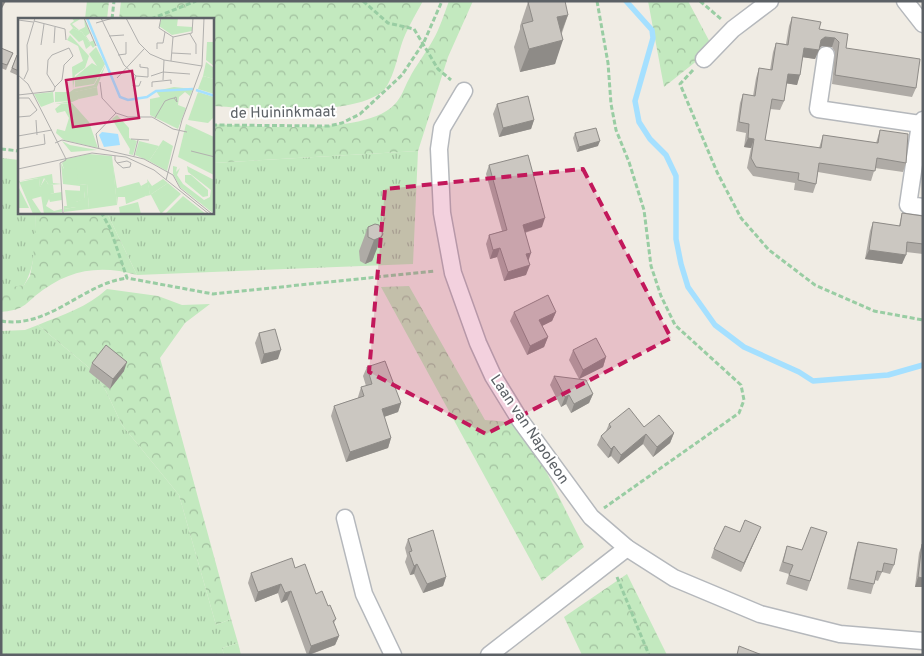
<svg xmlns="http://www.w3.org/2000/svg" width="924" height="656" viewBox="0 0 924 656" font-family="Overpass,sans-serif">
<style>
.grass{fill:url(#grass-tufts)}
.forest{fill:url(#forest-crowns)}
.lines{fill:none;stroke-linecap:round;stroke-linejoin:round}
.stream{stroke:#a5e0ff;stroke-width:5.5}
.street-casing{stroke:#b5b8bc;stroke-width:19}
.path{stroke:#99cda3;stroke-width:3;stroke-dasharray:5 2.5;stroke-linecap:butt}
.street{stroke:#fff;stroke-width:16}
.wall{fill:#afaba6}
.shaded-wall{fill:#8e8b87}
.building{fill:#cbc7c1;stroke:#8e8b87}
.marked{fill:#c2185b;fill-opacity:0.2;stroke:#c2185b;stroke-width:4;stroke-dasharray:10 6;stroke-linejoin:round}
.labels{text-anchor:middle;stroke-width:4;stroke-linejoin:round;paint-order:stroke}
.street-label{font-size:15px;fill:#5c6166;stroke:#fff}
.inset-river{fill:none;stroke:#a5e0ff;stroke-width:2.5}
.inset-road{fill:none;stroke:#b1b0ae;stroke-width:1}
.view{fill:#c2185b;fill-opacity:0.15;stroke:#c2185b;stroke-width:2.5}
.inset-edge{fill:none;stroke:#5c6166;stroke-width:2.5}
</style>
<defs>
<pattern id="grass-tufts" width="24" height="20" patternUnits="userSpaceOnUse" patternTransform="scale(1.25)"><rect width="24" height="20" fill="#c3e9bf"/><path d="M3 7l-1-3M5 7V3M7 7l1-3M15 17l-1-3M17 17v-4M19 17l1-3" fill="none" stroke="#a2c09f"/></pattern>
<pattern id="forest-crowns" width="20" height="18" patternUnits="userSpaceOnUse" patternTransform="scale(1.25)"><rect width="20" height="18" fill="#c3e9bf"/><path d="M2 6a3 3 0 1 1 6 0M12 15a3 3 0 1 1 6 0" fill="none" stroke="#a2c09f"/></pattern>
</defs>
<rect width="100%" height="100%" fill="#f0ece4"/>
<g class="grass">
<path d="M418 151 413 264 137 275 107 213 212 212 213 163Z"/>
<path d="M1 158 19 160V212L36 213C35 236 37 264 24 285L4 290 1 289Z"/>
<path d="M38 325 93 371 106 391 122 425 179 495 216 625 231 619 238 643 222 648 224 655H1V331L25 330Z"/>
</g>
<g class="forest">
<path d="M87 1H109L107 19H85Z"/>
<path d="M121 1H423C415 16 406 30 401 46 397 59 394 74 387 86 366 119 249 108 213 106L212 19H119Z"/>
<path d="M449 1H473L448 57 418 151 213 163V124C254 126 364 136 394 105 402 97 404 88 409 79 416 65 426 53 433 40 440 28 444 14 449 1Z"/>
<path d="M648 1H688L713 48 664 87Z"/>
<path d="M36 213H107L137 275C98 264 67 270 35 296 22 308 20 310 1 312V289L24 285 30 276 33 260Z"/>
<path d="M409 286 485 420 522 423 584 547 542 581 381 287Z"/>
<path d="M107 289 158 296 182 305 210 304 185 323 160 358 231 619 216 625 179 495 122 425 106 391 93 371 38 325C62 315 88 307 107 289Z"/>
<path d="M627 574 667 655H582L564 617Z"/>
<path d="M238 643 241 655H224L222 648Z"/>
</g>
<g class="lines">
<path class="stream" d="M626 1 652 30 653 38 635 101 639 122 650 139 666 155 676 176V239L681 264 688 287 715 325 744 347 799 372 813 381 888 375 923 365"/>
<defs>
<g id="street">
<path d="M905 1 923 24"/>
<path d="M826 55 818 109 920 124"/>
<path d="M704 59 733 29 770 1"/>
<path d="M464 91 442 128 439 149 442 213 453 273 478 343 493 376 520 420 591 517 627 548 674 578 760 614 840 634 923 641"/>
<path d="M923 120 920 124 908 205 923 207"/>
<path d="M345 518 364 594 393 655"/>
<path d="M489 655 627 548"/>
</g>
</defs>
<use href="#street" class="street-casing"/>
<g class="path">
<path d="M363 1 388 23 414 29 438 69 451 80"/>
<path d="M597 1 608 63 611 104 616 130 629 162 644 210 651 266 661 296 675 325 741 385 744 400 739 413 604 508"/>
<path d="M700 1 721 19"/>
<path d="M112 19 114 1"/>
<path d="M151 19 196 1"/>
<path d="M693 70 680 84 717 172 741 218 769 250 815 285 874 311 923 320"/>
<path d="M212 125 329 126 342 123 360 114 402 75 424 42 442 1"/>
<path d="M1 149 19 151"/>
<path d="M101 212 110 228 127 278 213 294 435 271"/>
<path d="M1 321C49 329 82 284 127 278"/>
<path d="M617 577 649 655"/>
</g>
<use href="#street" class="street"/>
</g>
<g class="wall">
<path d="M528 2 568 15 562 33 555 64 520 72 514 47 520 29V26Z"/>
<path d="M792 17 819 29 848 34 846 48 916 88 912 97 832 84 835 52 832 47 822 46 819 48 815 59 803 57 797 85 786 83 784 101 780 110 770 109 765 140 819 148 823 135 876 143 880 130 906 163 903 172 875 168 871 181 818 172 816 184 813 193 794 190 795 183 753 176 747 168 751 148 744 147 746 133 736 131 740 103 743 94 753 96 756 78 759 68 770 70 773 52 776 43 786 44 789 26Z"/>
<path d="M1 48 13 53 6 70 1 68Z"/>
<path d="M17 55 19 56V76L10 72Z"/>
<path d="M497 104 534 120 531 129 499 137 493 114Z"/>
<path d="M575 133 598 146 577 152 573 138Z"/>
<path d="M489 165 542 227 525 233 528 260 526 275 504 281 497 257 490 259 486 244 489 235 502 231 486 174Z"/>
<path d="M902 213 923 216V254L906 252 902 264 865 259 870 231 873 222 899 226Z"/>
<path d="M375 224 374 257 372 261 365 264 360 261 359 251 368 227Z"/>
<path d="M514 312H556L552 321 542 326 548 337 544 347 527 355 510 321Z"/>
<path d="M259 333 278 359 261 364 255 343Z"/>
<path d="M573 350 606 357 603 367 579 379 569 360Z"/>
<path d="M92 363 124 371 110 389 89 372Z"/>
<path d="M367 367 401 403 398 412 384 417 391 438 388 448 346 462 331 416 334 406 358 398V397L361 387 366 386 363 376Z"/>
<path d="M554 376 593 394 589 403 571 413 566 404 561 407 550 385Z"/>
<path d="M609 424 644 427 674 433 670 443 653 457 643 444 618 464 611 456 608 458 597 445 601 436 606 431Z"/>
<path d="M740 532 757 536 741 572 711 558 714 549Z"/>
<path d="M827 532 807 591 786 584 789 574 779 571 787 546 802 550Z"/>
<path d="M408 539 446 577 443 586 423 593 414 574 410 575 405 562 407 556 405 548Z"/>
<path d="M858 542 894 565 890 574 882 572 878 581 875 580 871 594 847 589 855 551Z"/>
<path d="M922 544H923V587H915L919 553Z"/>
<path d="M295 568 316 594 328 606 336 619 334 623 339 636 335 645 309 655H307L287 600 281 603 278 593 255 602 248 583 251 573Z"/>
</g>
<g class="shaded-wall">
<path d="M4 1H6L1 10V7Z"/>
<path d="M568 15 559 38 557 17Z"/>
<path d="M825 37 835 38 832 47 822 46 818 49 821 40Z"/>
<path d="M563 40 555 64 520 72 529 49Z"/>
<path d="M804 48 819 50 815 59 801 57Z"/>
<path d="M788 74 800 75 797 85 784 83Z"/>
<path d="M534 120 531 129 499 137 503 128Z"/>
<path d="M748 138 754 139 751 148 744 147Z"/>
<path d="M600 141 598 146 577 152 579 147Z"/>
<path d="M545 218 542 227 519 234 523 225Z"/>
<path d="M383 234 372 261 365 264 374 240Z"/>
<path d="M500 248 497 257 490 259 493 250Z"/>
<path d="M869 250 906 255 902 264 865 259Z"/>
<path d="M531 253 528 262 526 254Z"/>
<path d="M530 265 526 275 504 281 508 272Z"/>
<path d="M556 312 552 321 536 329 539 320Z"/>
<path d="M548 337 544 347 527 355 530 346Z"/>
<path d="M281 350 278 359 261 364 264 354Z"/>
<path d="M606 357 603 367 579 379 583 370Z"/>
<path d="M127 362 124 371 110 389 113 379Z"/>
<path d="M593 394 589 403 571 413 574 404Z"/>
<path d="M569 395 566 404 561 407 565 397Z"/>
<path d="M401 403 398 412 378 419 382 409Z"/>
<path d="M674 433 670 443 653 457 657 447Z"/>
<path d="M646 434 643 444 618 464 621 455Z"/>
<path d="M391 438 388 448 346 462 350 452Z"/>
<path d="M614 446 611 456 608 458 611 449Z"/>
<path d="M761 527 741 572 744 563Z"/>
<path d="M417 564 414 574 410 575 414 566Z"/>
<path d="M446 577 443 586 423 593 427 584Z"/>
<path d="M918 577 923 578V587H915Z"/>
<path d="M281 584 278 593 255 602 258 592Z"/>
<path d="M291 591 287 600 281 603 285 593Z"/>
<path d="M339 636 335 645 308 655 311 646Z"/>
</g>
<g class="building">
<path d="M1 1H4L1 7Z"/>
<path d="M532 1H565L568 15 557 17 563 40 529 49 522 24 533 21 528 2Z"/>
<path d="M792 17 821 22 819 29 848 34 846 48 920 59 916 88 835 75 839 42 835 38 825 37 821 40 819 50 804 48 800 75 788 74 784 101 772 99 765 140 821 148 823 135 878 143 880 130 908 134 906 163 877 158 875 171 819 163 816 184 798 180 799 173 756 167 751 158 754 139 748 138 749 124 739 122 743 94 755 96 759 68 772 70 776 43 788 45Z"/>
<path d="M1 48 13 53 7 65 1 63Z"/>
<path d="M17 55 19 56V71L12 68Z"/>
<path d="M528 96 534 120 503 128 497 104Z"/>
<path d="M596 128 600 141 579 147 575 133Z"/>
<path d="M528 155 545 218 523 225 531 253 526 254 530 265 508 272 500 248 493 250 489 235 507 230 489 165Z"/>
<path d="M902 213 923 216V244L907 242 906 255 869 250 873 222 900 226Z"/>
<path d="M375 224 379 225 383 234 381 237 374 240 368 237V227Z"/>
<path d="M548 295 556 312 539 320 548 337 530 346 514 312Z"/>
<path d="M275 329 281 350 264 354 259 333Z"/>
<path d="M596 338 606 357 583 370 573 350Z"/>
<path d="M106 345 127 362 113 379 92 363Z"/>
<path d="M385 361 401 403 382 409 391 438 350 452 334 406 364 396 361 387 372 384 367 367Z"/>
<path d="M554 376 586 380 593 394 574 404 569 395 565 397Z"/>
<path d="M629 408 644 427 659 415 674 433 657 447 646 434 621 455 614 446 611 449 601 436 611 427 609 424Z"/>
<path d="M745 520 761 527 744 563 714 549 725 526 740 532Z"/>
<path d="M811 527 827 532 810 581 789 575 793 565 783 562 787 546 802 550Z"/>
<path d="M433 530 446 577 427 584 417 564 414 566 409 552 412 551 408 539Z"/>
<path d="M858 542 897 549 894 565 884 563 882 572 877 571 874 584 850 579Z"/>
<path d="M922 544H923V578L918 577Z"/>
<path d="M292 558 295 568 305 564 316 594 322 591 328 606 330 605 336 619 333 621 339 636 311 646 291 591 285 593 281 584 258 592 251 573Z"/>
<path d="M739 646 762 655H737Z"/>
</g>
<path class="marked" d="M583 169 671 338 486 434 369 372 385 189Z"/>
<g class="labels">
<g class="street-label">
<text transform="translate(283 112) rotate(-1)" y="5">de Huininkmaat</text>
<text transform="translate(530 429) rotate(56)" y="5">Laan van Napoleon</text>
</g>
</g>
<g transform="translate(18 18)">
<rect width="196" height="196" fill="#f0ece4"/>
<path d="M144 0H160L159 8 174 9V13L154 17 141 8ZM55 10 64 14 73 27 68 31 65 22 61 24 51 14ZM185 58 196 61V76L180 71ZM79 69 80 77 61 81 56 74ZM156 69 175 71 172 78 167 74 161 79 160 87 168 90 160 111 132 97V81L142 79 138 73ZM35 74 36 84 23 89 16 76ZM37 74H52L53 83 37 84ZM180 74 196 79 195 100 190 105 170 102ZM54 85 71 104 80 130 46 122 38 115 39 111 47 113 51 100 47 93 39 95 37 91 43 86ZM145 122 155 128 149 153 131 143ZM71 136 94 138 99 187 71 191 69 166 61 167 46 151 44 145 48 141ZM155 148 159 149 158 154 162 150 159 157 165 166 186 182 192 179 193 172 170 154 169 148 196 162V196L162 169 155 156ZM167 157H173L190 172V178L185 179 167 164ZM21 160 22 169 27 161 30 166 35 167 36 175 14 181 24 196H15L0 161 2 164ZM130 164 132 177 150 165 163 176 143 196 133 177 128 178 124 173 123 168ZM0 168 11 190H0ZM47 172 66 173 67 181 58 184V189L46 191V188H49ZM165 178 188 196H147ZM120 184 123 196H102L101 189Z" fill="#c3e9bf"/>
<path d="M54 0H64L54 6 61 12 67 9 66 0 72 15 68 18 72 24 76 22 77 28 75 30 64 14 55 10 52 6 56 3ZM52 17 71 38 67 50 57 57 55 71 54 49 65 43 60 28 49 22ZM189 24H196V48L188 42ZM78 29 87 46 76 66 57 69V59L74 45 79 48 71 36ZM188 44 196 50V61L185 58ZM88 46 79 69 57 74 61 81 52 85 37 86 52 83V74L56 71 76 67ZM99 97 111 110V120L119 123 115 137 111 136 112 131 94 101ZM44 123 52 127 79 132 53 134ZM121 123 141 128 131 143 117 137ZM94 141 99 170 121 164 128 178 108 186 107 179H100L99 187ZM43 145 46 151 58 150 61 167 69 166 71 191 46 194V191L58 189V184L67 180 66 173H62V168L45 166ZM34 156 35 165 44 166 31 167 26 160 22 170 21 160 1 163ZM129 161 134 168 145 161 150 165 132 177ZM44 174V182L32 184 31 181 28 188 36 193 44 191V194L26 196 23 177Z" fill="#c3e9bf"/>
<path d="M168 106 196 119V157L160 139Z" fill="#c3e9bf"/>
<path d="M84 114 100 116 102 127 86 129 81 117Z" fill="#a5e0ff"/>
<path class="inset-river" d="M69 0 102 79 110 82 129 79 138 73 175 71M178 72 197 78"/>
<path class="inset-road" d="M66 0 78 28M83 0 106 47 118 58 130 59V50L122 49V46M108 0 121 25 132 36 146 42 184 48M143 0 141 10 155 19M0 2 15 4M16 3 47 11 48 22M78 5 95 0M172 16 178 26V36M91 18 106 17M36 25 37 9M23 27 26 6M51 30 55 38 46 47 44 62 37 69 29 56 30 42 34 37ZM139 31V25H145L147 14M154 35 173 36M100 37 108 36V24M153 43 155 19 174 15 175 0M0 57 10 66 47 139 48 142 42 145 45 195M118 58 115 68H121L123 63M133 58 145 54 172 56M99 60 126 31M6 61 10 52 9 27 17 0M145 62 146 42M82 64 84 80 98 95 110 99H134L155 111 169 114M134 69V64L153 62V66M0 77 36 73 37 69M0 80H11L19 92 12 98 0 99M137 100 147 83 152 81 156 80 158 79 159 84 156 80M18 102 19 117M0 118 34 112M113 121 131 122M37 125 44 122 126 141 155 157 162 170 194 196M0 131 27 126 26 116M81 131 78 116 98 95M173 133 197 139M97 138V142L99 145 105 150 112 149 113 145 109 143 99 145M116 138 120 122M0 151 74 135 108 139 136 152 191 196M148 162 164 102 184 48 186 0"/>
<path class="view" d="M114 53 121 100 55 109 48 62Z"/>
<rect width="196" height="196" class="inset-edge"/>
</g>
<rect width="924" height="656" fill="none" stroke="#5c6166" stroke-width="5"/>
</svg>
